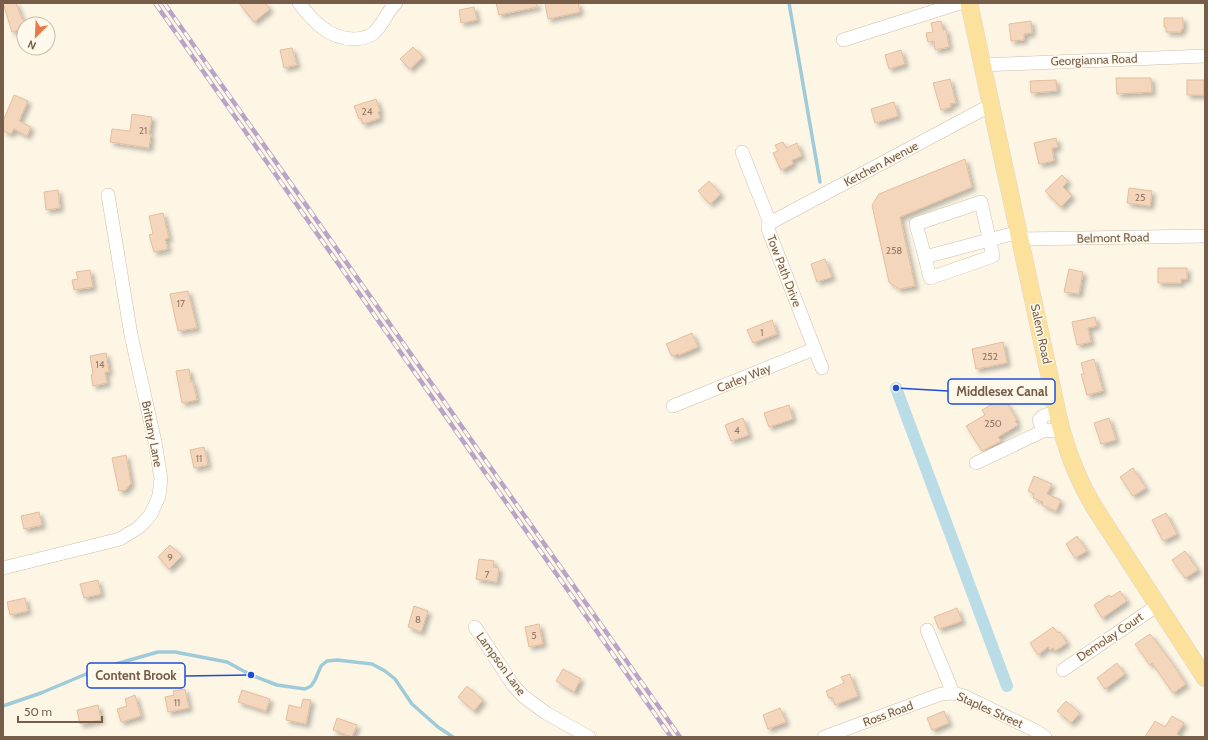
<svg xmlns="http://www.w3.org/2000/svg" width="1208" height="740" viewBox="0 0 1208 740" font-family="Cabin,sans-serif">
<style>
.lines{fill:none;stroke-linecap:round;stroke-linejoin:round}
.stream{stroke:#9fcbd9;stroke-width:3.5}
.canal{stroke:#b9dce7;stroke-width:12}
.building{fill:#f3d6bc;stroke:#e6be9c;filter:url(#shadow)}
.minor-casing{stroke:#cfbeab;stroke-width:14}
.major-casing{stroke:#ded8d4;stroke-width:18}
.minor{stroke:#fff;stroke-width:13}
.major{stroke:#fce19d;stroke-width:17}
.rail-casing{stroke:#b9a3c7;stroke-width:4.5}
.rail{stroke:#fff9ec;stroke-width:3;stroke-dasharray:9;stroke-linecap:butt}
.labels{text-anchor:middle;stroke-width:3;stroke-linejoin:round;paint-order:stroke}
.number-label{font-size:10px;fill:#957b66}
.street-label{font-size:12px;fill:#765d4a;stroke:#fff9ec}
.leader{fill:none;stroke:#1d4ed8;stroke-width:1.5}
.callout-dot{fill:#1d4ed8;stroke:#fff9ec;stroke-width:1.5}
.callout{fill:#fff9ec;stroke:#1d4ed8;stroke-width:1.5}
.callout-label{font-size:13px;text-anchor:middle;font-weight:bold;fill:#765d4a}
</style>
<defs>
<filter id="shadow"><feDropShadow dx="3.5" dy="3.5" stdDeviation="2" flood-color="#0004"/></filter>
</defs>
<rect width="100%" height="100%" fill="#fdf6e5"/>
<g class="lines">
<g class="stream">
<path d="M789 3 820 182"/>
<path d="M3 706 41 693 98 669 158 652H175L227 662 251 675 277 685 305 689 311 686 315 680 321 666 327 661 337 660 372 664 385 671 395 679 412 704 438 727 453 737"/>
</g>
<path class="canal" d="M896 388 1007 686"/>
</g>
<g class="building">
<path d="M3 3H16L22 19 24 18V28L12 32Z"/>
<path d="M239 3H265L270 9 254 22Z"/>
<path d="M496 3H537V7L499 15Z"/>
<path d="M545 3H578L580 12 548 19Z"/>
<path d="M474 7 477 20 461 23 459 10Z"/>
<path d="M1164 18H1183V29H1181V32H1166V27H1164Z"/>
<path d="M941 21 943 30 946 29 949 47 935 50 934 41 928 42 926 33 933 32 931 23Z"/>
<path d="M1031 21 1032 33 1024 34V40L1011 41 1009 24Z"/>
<path d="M413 47 423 57 410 69 400 59Z"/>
<path d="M292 48 297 65 284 68 280 50Z"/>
<path d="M901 50 905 64 889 69 885 55Z"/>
<path d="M1116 78H1151L1152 92 1117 94Z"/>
<path d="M950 79 956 103 950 104 951 107 941 110 933 83Z"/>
<path d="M1056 80 1057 91 1031 93 1030 81Z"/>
<rect x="1187" y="80" width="17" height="15"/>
<path d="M14 95 28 101 19 121 31 127 27 136 14 129 11 134 3 131V121Z"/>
<path d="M376 99 380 111 378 112 380 118 363 124 361 118 359 119 354 106Z"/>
<path d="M894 102 898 116 875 123 871 109Z"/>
<path d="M132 114 152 117 149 134H151L149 148 110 142 112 129 130 131Z"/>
<path d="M1056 138 1058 147 1052 148 1054 161 1039 164 1034 143Z"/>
<path d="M783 142 786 148 797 143 802 156 792 160 793 164 781 170 773 153 778 151 775 145Z"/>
<path d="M965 159 972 187 900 217 915 286 899 289 889 282 872 205 879 194Z"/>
<path d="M1062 175 1068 181 1063 187 1072 196 1061 207 1045 191Z"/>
<path d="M709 181 721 194 710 204 698 191Z"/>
<path d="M1129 188 1152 191 1150 206 1127 203Z"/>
<path d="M58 190 60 208 46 210 44 192Z"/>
<path d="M163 213 169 238 165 239 168 249 154 252 149 235 153 234 149 216Z"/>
<path d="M825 259 832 277 817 282 811 264Z"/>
<path d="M1158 268H1187V279H1181V283H1158Z"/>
<path d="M1069 269 1083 272 1079 294 1064 292Z"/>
<path d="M90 270 93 287 74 290 72 280 78 279 76 272Z"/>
<path d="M188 291 197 328 178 331 170 294Z"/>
<path d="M1095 317 1097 326 1088 328 1091 342 1077 345 1072 322Z"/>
<path d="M772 320 777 334 753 343 747 330Z"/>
<path d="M692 333 698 347 679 355 678 354 672 356 666 344Z"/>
<path d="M1003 342 1007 363 976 369 972 349Z"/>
<path d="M106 353 109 372H105L107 383 93 386 91 375 93 374 90 356Z"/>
<path d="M1094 359 1103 391 1087 395 1081 374H1084L1081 363Z"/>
<path d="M189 369 191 382 193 381 197 400 182 403 176 371Z"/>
<path d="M1002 398 1006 404 1007 403 1017 420 1015 421 1018 425 998 437 1001 441 982 451 966 426 985 415 982 410Z"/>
<path d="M789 405 793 419 769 427 764 413Z"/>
<path d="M743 418 749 435 731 441 725 425Z"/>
<path d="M1109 418 1116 440 1101 444 1094 423Z"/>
<path d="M204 447 208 465 194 468 190 450Z"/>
<path d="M126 455 131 483 126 490 119 491 112 458Z"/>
<path d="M1133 468 1146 488 1133 496 1120 477Z"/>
<path d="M1034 476 1052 484 1047 494 1061 500 1056 511 1042 505 1043 502 1033 498 1034 494 1028 491Z"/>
<path d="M39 512 42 525 24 529 21 516Z"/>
<path d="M1166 513 1177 534 1163 541 1152 520Z"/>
<path d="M1077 536 1087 551 1075 558 1066 544Z"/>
<path d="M170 545 182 556 169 569 158 557Z"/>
<path d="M1185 551 1198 570 1185 578 1172 560Z"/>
<path d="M479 559 494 561 493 567 499 568 497 582 476 579Z"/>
<path d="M98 580 101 594 84 598 80 584Z"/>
<path d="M1120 591 1127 601 1102 618 1094 605 1109 595 1111 597Z"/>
<path d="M25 598 28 611 10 615 7 602Z"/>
<path d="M414 606 428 611 421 632 408 627Z"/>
<path d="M957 608 962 621 939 629 934 617Z"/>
<path d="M539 624 543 644 529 647 525 627Z"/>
<path d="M1053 627 1058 633 1060 632 1067 643 1055 651 1053 648 1050 650 1048 647 1038 655 1030 643Z"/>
<path d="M1150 634 1172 663 1186 684 1173 693 1152 663 1150 665 1135 644Z"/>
<path d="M1117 663 1125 674 1105 689 1097 678Z"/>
<path d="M563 669 581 679 574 692 556 681Z"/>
<path d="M850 674 858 696 835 705 832 697 829 698 826 691 844 683 841 677Z"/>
<path d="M467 686 483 700 474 711 458 697Z"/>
<path d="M185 689 189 708 168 712 165 697 174 695 173 691Z"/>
<path d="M242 690 270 699 266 711 238 702Z"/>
<path d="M135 695 141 716 121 722 117 709 127 706 125 699Z"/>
<path d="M303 699 311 700 306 724 286 720 289 705 301 708Z"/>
<path d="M1066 701 1080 713 1071 723 1057 711Z"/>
<path d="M98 705 101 720 80 724 77 710Z"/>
<path d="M780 708 786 722 768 729 763 715Z"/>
<path d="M944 711 949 723 932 730 927 718Z"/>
<path d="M1172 716 1184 723 1177 734 1181 737H1145L1155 721 1165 727Z"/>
<path d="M337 718 357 725 352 737 333 730Z"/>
</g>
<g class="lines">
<defs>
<g id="minor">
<path d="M299 3C313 21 329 39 354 39 361 39 368 37 374 33 383 24 387 12 396 3"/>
<path d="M843 40 960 3"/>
<path d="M982 65 1205 56"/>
<path d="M742 152 770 223 768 225V229L822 368"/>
<path d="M770 223 991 105"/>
<path d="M1020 239 1205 236"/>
<path d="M925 257 916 224 981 202 993 256 930 278 925 257 1019 232"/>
<path d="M673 406 814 349"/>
<path d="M1057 411 1043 416 1039 420 1043 431 1062 430"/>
<path d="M976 463 1043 431"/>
<path d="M3 568 120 539 138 528 145 521 151 514 159 496 161 479 155 442 131 335 108 195"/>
<path d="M475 627 513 685 523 696 546 713 589 737"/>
<path d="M927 630 953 693 964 696 1036 731 1045 737"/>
<path d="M1063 670 1158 605"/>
<path d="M824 737 941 694 953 693"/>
</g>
<path id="major" d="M969 3 1059 420C1067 452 1078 481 1096 510L1205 678"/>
</defs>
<use href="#minor" class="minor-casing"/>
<use href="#major" class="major-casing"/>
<use href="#minor" class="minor"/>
<use href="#major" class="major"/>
<defs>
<g id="rail">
<path d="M155 3 671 737"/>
<path d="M164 3 680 737"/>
</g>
</defs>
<use href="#rail" class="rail-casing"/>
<use href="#rail" class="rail"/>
</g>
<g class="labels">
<g class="number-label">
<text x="367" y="115">24</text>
<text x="143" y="134">21</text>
<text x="1140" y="201">25</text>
<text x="894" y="254">258</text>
<text x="181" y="307">17</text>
<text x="762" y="336">1</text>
<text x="990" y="360">252</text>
<text x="100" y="368">14</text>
<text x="993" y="427">250</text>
<text x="737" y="434">4</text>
<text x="199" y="462">11</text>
<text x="170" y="561">9</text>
<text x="487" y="578">7</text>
<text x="418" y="623">8</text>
<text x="534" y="639">5</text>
<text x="177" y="706">11</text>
</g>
<g class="street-label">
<text transform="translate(1094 60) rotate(-2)" y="4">Georgianna Road</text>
<text transform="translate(881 164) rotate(-28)" y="4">Ketchen Avenue</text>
<text transform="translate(1113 238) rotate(-1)" y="4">Belmont Road</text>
<text transform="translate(784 271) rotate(69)" y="4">Tow Path Drive</text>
<text transform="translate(1041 334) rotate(78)" y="4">Salem Road</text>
<text transform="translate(744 378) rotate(-22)" y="4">Carley Way</text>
<text transform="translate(152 434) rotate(79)" y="4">Brittany Lane</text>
<text transform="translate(1110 637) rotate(-34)" y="4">Demolay Court</text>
<text transform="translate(501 664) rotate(54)" y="4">Lampson Lane</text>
<text transform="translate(990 710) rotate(24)" y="4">Staples Street</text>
<text transform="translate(888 714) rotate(-20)" y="4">Ross Road</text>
</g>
</g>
<path class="leader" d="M896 388L948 391M251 675L185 676"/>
<g class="callout-dot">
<circle cx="896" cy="388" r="4"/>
<circle cx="251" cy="675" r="4"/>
</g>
<g class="callout">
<rect x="948" y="379" width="107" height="25" rx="4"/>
<rect x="87" y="663" width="98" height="25" rx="4"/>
</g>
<g class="callout-label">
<text x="1002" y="396">Middlesex Canal</text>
<text x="136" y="680">Content Brook</text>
</g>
<rect width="1208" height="740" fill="none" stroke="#765d4a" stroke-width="8"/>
<g transform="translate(36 36) rotate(204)"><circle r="19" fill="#fff9ec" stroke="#c8bbab"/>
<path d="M0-3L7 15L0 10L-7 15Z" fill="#e87948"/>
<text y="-6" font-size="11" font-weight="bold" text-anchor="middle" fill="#765d4a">N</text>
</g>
<path d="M18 716v6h84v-6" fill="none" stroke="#765d4a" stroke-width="2"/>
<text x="24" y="716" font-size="12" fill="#765d4a" stroke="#fff9ec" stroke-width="3" paint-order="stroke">50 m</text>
</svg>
